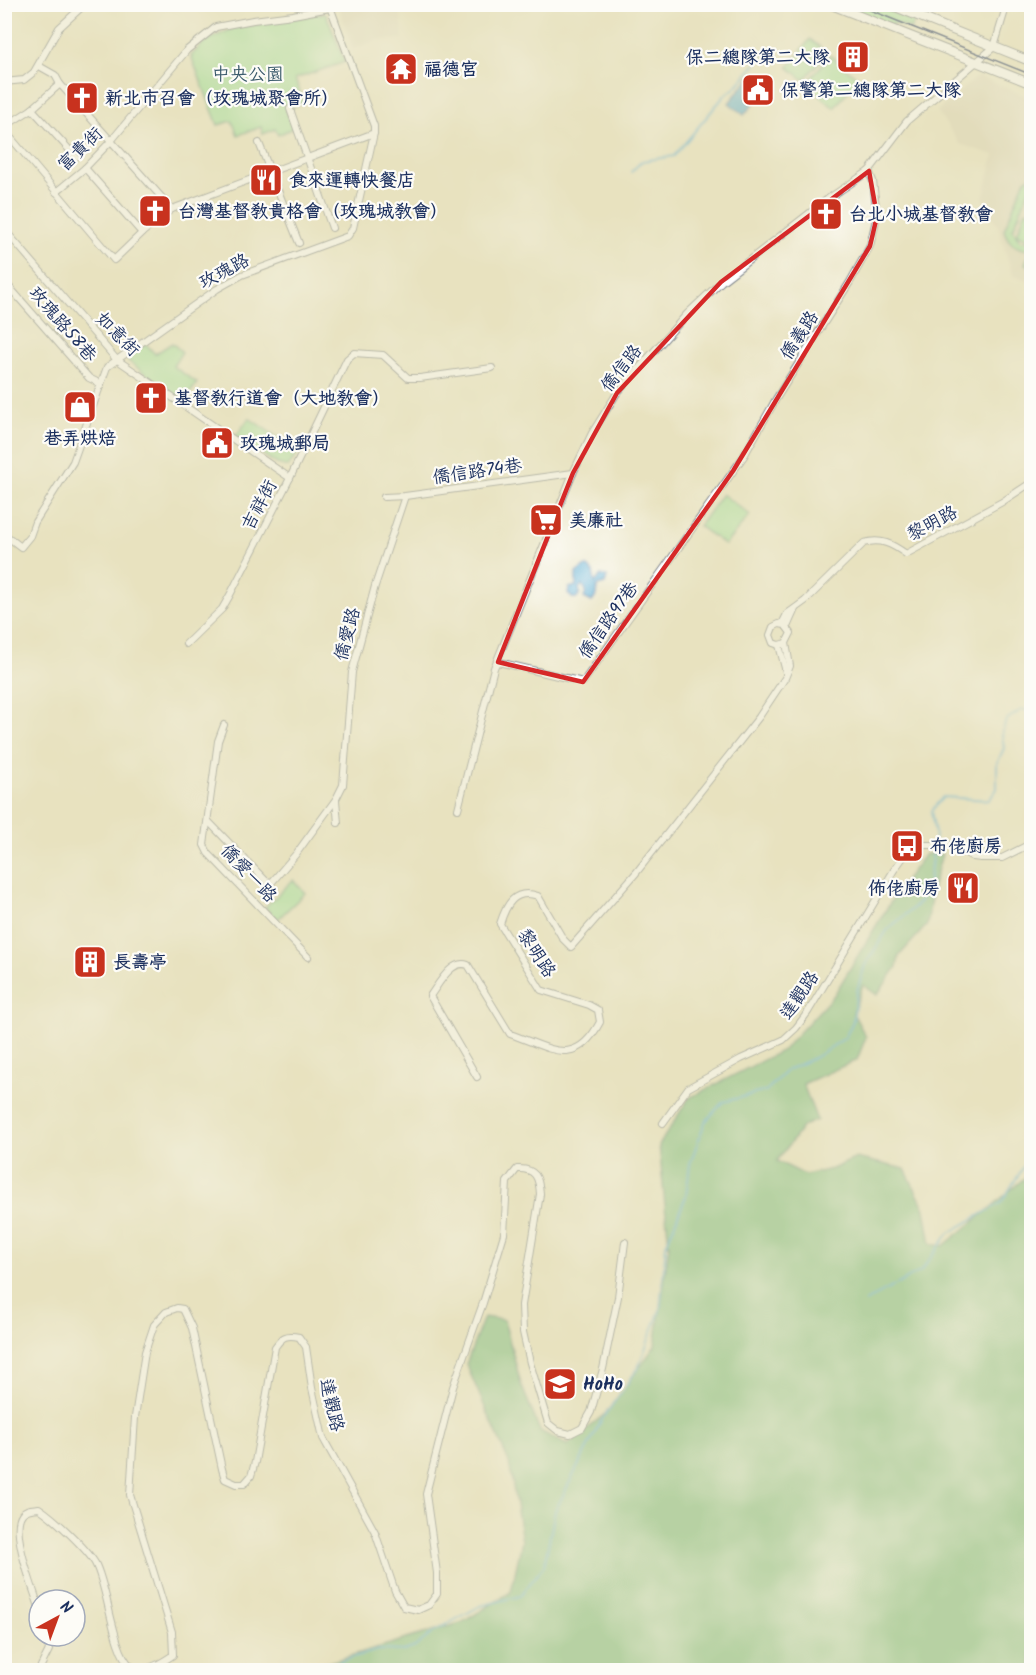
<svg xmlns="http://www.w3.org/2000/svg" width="1036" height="1675" viewBox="0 0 1036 1675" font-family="Kalam,'LXGW WenKai TC',sans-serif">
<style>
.built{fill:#dbd4b6}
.green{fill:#9ade97;stroke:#5a867a;stroke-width:1.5}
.forest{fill:#7bbd80;stroke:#4b766f;stroke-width:1.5}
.water{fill:#57acd3;stroke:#396e98;stroke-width:1.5}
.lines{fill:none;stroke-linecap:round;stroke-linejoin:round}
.stream{stroke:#57acd3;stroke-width:2}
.street-casing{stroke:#82888e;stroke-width:8}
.secondary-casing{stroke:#82888e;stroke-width:10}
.street{stroke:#fff;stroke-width:6}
.secondary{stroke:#fff;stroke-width:8}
.tram{stroke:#1b2f5e;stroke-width:1.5}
.marked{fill:none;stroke:#d62828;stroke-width:4.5;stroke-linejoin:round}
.labels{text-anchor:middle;stroke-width:4.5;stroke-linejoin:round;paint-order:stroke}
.poi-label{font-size:18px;font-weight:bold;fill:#1b2f5e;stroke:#fdfcf7;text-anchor:start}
.park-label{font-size:18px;fill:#3b5b6c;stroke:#fdfcf7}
.street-label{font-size:18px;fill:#1b2f5e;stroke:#fdfcf7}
</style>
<rect width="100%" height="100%" fill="#fdfcf7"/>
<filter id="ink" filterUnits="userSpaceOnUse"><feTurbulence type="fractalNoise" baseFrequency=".0167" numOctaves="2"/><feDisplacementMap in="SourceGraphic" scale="12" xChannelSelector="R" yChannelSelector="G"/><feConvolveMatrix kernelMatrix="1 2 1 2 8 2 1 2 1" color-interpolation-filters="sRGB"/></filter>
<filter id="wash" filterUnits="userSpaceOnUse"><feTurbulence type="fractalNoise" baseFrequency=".008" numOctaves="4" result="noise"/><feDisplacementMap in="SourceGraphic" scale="24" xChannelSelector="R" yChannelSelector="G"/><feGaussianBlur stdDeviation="1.35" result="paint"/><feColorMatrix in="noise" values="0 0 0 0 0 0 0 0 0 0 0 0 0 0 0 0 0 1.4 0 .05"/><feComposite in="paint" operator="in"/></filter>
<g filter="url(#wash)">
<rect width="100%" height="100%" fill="#e8e2bf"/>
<g class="built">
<path d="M338 5H400L403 39 377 40 353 49Z"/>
<path d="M978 76 1031 98V281L1013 276 998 226 983 198 994 155 960 144 937 111Z"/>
</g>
<g class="green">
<path d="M840 5H876L915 20 911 29 894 23 893 26Z"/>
<path d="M317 14H326L345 62 295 79 304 102 286 110 293 128 278 135 275 129 263 134 261 127 238 135 232 121 218 125 191 56 205 41 234 28Z"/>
<path d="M810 39 827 53 804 80 788 67Z"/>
<path d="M830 55 859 79 834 108 806 84Z"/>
<path d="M1031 176V186L1013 229 1020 241 1031 240 1017 234 1026 210 1031 213V267L1025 264 1030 250C1017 249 1008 244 1004 230L1024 181Z"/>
<path d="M172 343 182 352 173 366 197 383 184 402 128 361 130 354 146 344 155 354Z"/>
<path d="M249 418 299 452 288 467 277 464 235 437Z"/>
<path d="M722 494 750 515 725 545 699 526Z"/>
<path d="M293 880 305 893 277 920 265 907Z"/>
</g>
<path class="forest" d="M925 854H942L933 886 927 925 899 956 897 967 877 995 863 985 853 1013 866 1037 857 1060 803 1084 817 1120 803 1126 777 1161 805 1175 832 1169 856 1158 905 1169 925 1209 931 1244 943 1246 988 1210 1031 1172V1670H303L463 1622 511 1592 522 1541 509 1462 466 1364 484 1317 504 1320 521 1384 540 1431 567 1445 606 1413 655 1346 669 1246 659 1145 689 1098 783 1050 834 995 896 893Z"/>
<g class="water">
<path d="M750 77 766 89 744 115 729 103Z"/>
<path d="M584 567H588L593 572 595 583 601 575 607 577 605 584 597 586V595L592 602 584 598 586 591 583 585 579 588 580 593 577 598H572L568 593 569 588 576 586V573Z"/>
</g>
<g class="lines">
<g class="stream">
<path d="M631 172 642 161 674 156 725 95 735 88 766 52"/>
<path d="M865 1302 921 1271 949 1233 1001 1203 1032 1153"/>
<path d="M327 1670 342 1660 379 1650 404 1651 415 1647 435 1631 480 1606 520 1596 544 1566 555 1511 601 1421 638 1368 660 1310 666 1245 686 1196 690 1164 705 1122 723 1102 766 1091 787 1070 816 1057 845 1038 853 1021 857 991 865 965 888 929 918 904 928 889 935 834 931 811 943 797 989 800 997 789V764L1004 748 1002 734 1006 720 1021 710H1032"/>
</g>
</g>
</g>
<g filter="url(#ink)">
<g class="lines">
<defs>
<g id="street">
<path d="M39 66 55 75 60 84 172 209"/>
<path d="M4 82 24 80 34 72 59 28 85 4"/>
<path d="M32 109 76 157"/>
<path d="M290 109 332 228"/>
<path d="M4 127 32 109 60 84"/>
<path d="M11 138 114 260 142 233 172 209 374 133"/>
<path d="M259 143 299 243"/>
<path d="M85 168 142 233"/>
<path d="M56 192 85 168 111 141 187 50 216 27 253 20 293 15 330 8"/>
<path d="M4 229 116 359 290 478"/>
<path d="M4 281 89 378 101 384"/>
<path d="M384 497 405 496 573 473"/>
<path d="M4 534 21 547 30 536 35 522 73 462 107 367 217 289 242 275 348 236 353 228 374 133V126L329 4"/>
<path d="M782 624 787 614 805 601 864 543C881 538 892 544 906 554L1002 502 1032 482"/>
<path d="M787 627 795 609"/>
<path d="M186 644 222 609 230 595 290 478 347 359 354 353 383 355 408 378H420L492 368"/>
<path d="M779 645 786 672"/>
<path d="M498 662 583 682 744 456 776 399 850 282 870 246 877 216 873 181 869 171"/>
<path d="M224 725 218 741 204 845 208 853 308 957"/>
<path d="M336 800 338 823"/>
<path d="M458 809 494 668 573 473 592 433 617 393 687 314 721 282 829 198 869 171 907 121 994 47 1007 4"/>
<path d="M208 821 266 881 272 882 296 854 336 799 343 785 352 672 375 586 405 496"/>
<path d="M477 1077 430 996C439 984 451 959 468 965L510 1034C551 1048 575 1069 600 1022L598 1010 589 1005 541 990 500 924C506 905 514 888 538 896L563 939 571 947 636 873 759 717 785 678 790 666 786 643 791 633 785 625 779 624 773 627 770 635 773 643 779 645 786 643"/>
<path d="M663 1123 688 1088 741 1059 783 1040 796 1028 808 1012 894 870 907 852 923 845H950L973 857 981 858H1002L1032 843"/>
<path d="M39 1607C33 1588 10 1530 22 1514 26 1508 33 1509 39 1508 54 1518 86 1548 95 1563 108 1587 113 1653 131 1666 143 1675 163 1662 173 1655L172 1632 130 1495 135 1417 145 1352 154 1325 166 1312 177 1308 183 1309 192 1328 222 1469 225 1479 236 1484H244L251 1476 255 1462 275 1347C282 1337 286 1334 299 1337L306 1347 312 1388 323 1438 375 1532 395 1591 404 1607 418 1610 429 1605 437 1594V1573L426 1494 453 1387 483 1303 504 1234 507 1182 517 1169C536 1168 539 1178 540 1194L522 1305 523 1332 530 1363 548 1423 558 1431 570 1434 582 1428 591 1412 603 1369 618 1297 625 1242"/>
<path d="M41 1666 49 1650 46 1636"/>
</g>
<g id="secondary">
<path d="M829 4 1032 84"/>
<path d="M888 4 1032 62"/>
</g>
</defs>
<use href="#street" class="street-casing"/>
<use href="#secondary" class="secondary-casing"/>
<use href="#street" class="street"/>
<use href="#secondary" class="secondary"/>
<path class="tram" d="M855 4 1032 75"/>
</g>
</g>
<path d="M0 0H1036V1675H0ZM869 171 877 216 870 246 733 471 583 682 498 662 573 473 617 393 721 282Z" fill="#e8e2bf" fill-opacity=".55" fill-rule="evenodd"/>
<path class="marked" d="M869 171 877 216 870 246 733 471 583 682 498 662 573 473 617 393 721 282Z"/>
<defs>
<symbol id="building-square" viewBox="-11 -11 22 22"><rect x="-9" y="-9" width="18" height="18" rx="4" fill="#c8321e" stroke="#fdfcf7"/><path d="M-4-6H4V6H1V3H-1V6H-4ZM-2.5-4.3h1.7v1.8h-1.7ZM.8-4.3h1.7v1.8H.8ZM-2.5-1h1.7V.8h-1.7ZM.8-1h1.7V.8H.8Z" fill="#fff"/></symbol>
<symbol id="temple-square" viewBox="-11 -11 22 22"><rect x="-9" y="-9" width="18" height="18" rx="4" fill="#c8321e" stroke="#fdfcf7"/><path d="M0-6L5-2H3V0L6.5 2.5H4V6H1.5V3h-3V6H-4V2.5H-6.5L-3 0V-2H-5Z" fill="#fff"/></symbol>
<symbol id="civic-square" viewBox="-11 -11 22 22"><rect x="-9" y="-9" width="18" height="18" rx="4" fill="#c8321e" stroke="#fdfcf7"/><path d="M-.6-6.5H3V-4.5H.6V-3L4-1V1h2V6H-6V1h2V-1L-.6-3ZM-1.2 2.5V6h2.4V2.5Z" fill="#fff"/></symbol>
<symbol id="church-square" viewBox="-11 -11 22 22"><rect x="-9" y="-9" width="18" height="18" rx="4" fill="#c8321e" stroke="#fdfcf7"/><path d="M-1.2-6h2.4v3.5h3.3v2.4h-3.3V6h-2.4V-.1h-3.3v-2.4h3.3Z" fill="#fff"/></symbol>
<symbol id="restaurant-square" viewBox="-11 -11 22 22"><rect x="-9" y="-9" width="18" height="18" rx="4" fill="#c8321e" stroke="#fdfcf7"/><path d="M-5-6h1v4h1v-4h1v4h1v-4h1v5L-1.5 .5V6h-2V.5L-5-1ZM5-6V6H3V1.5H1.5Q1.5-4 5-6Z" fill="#fff"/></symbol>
<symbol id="shop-square" viewBox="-11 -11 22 22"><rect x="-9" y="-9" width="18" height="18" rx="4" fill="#c8321e" stroke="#fdfcf7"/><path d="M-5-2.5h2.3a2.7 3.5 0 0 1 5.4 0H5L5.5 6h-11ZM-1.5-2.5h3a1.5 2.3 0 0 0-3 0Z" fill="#fff"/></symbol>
<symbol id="supermarket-square" viewBox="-11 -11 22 22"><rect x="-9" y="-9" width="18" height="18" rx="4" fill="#c8321e" stroke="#fdfcf7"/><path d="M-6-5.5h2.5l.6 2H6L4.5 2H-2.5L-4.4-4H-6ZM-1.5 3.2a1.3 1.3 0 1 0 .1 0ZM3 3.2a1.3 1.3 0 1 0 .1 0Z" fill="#fff"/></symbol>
<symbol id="bus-square" viewBox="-11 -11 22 22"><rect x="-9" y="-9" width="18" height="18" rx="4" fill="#c8321e" stroke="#fdfcf7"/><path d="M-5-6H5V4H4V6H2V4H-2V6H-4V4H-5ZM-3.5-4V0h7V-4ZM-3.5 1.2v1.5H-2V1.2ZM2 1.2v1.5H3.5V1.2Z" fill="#fff"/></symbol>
<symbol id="school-square" viewBox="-11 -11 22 22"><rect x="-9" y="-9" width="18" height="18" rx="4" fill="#c8321e" stroke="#fdfcf7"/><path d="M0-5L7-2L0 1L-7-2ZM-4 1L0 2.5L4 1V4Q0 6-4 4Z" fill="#fff"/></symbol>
</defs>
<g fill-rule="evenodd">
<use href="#building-square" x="834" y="38" width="38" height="38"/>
<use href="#temple-square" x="382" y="50" width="38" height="38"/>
<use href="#civic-square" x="739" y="71" width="38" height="38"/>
<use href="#church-square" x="63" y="79" width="38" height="38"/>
<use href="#restaurant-square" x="247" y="161" width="38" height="38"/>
<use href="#church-square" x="136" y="192" width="38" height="38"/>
<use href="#church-square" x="807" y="195" width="38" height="38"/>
<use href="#church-square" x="132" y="379" width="38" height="38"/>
<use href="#shop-square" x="61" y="388" width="38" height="38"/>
<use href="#civic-square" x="198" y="424" width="38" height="38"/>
<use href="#supermarket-square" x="527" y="501" width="38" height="38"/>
<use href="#bus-square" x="888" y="827" width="38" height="38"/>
<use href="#restaurant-square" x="944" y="869" width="38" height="38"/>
<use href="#building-square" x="71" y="943" width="38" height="38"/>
<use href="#school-square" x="541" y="1365" width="38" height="38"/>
</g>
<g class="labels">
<g class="poi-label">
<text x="830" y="63" text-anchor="end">保二總隊第二大隊</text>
<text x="424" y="75">福德宮</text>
<text x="781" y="96">保警第二總隊第二大隊</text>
<text x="105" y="104">新北市召會（玫瑰城聚會所）</text>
<text x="289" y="186">食來運轉快餐店</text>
<text x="178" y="217">台灣基督教貴格會（玫瑰城教會）</text>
<text x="849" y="220">台北小城基督教會</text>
<text x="174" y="404">基督教行道會（大地教會）</text>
<text x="80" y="444" text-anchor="middle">巷弄烘焙</text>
<text x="240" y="449">玫瑰城郵局</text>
<text x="569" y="526">美廉社</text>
<text x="930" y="852">布佬廚房</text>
<text x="940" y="894" text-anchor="end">佈佬廚房</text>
<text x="113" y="968">長壽亭</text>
<text x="583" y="1390">HoHo</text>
</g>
<g class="park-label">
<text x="248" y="80">中央公園</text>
</g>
<g class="street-label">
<text transform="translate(80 149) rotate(-44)" y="6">富貴街</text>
<text transform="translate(224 271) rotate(-28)" y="6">玫瑰路</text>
<text transform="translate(63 324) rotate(49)" y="6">玫瑰路58巷</text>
<text transform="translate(118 334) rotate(45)" y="6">如意街</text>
<text transform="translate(799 335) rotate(-57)" y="6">僑義路</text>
<text transform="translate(621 368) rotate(-52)" y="6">僑信路</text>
<text transform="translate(477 471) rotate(-8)" y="6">僑信路74巷</text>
<text transform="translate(259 505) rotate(-62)" y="6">吉祥街</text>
<text transform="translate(932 523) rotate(-28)" y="6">黎明路</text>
<text transform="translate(608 620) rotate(-55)" y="6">僑信路97巷</text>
<text transform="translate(347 634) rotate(-75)" y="6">僑愛路</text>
<text transform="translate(249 873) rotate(47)" y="6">僑愛一路</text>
<text transform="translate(537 953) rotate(57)" y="6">黎明路</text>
<text transform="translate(799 995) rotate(-56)" y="6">達觀路</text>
<text transform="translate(332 1405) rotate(77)" y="6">達觀路</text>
</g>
</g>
<rect width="1036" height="1675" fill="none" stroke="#fdfcf7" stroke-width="24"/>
<g transform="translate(57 1618) rotate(41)"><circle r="28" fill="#fdfcf7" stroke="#a3aaba" stroke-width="1.5"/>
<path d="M0-4.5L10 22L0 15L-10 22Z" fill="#c8321e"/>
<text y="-9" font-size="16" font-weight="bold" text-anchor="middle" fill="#1b2f5e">N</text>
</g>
</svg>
